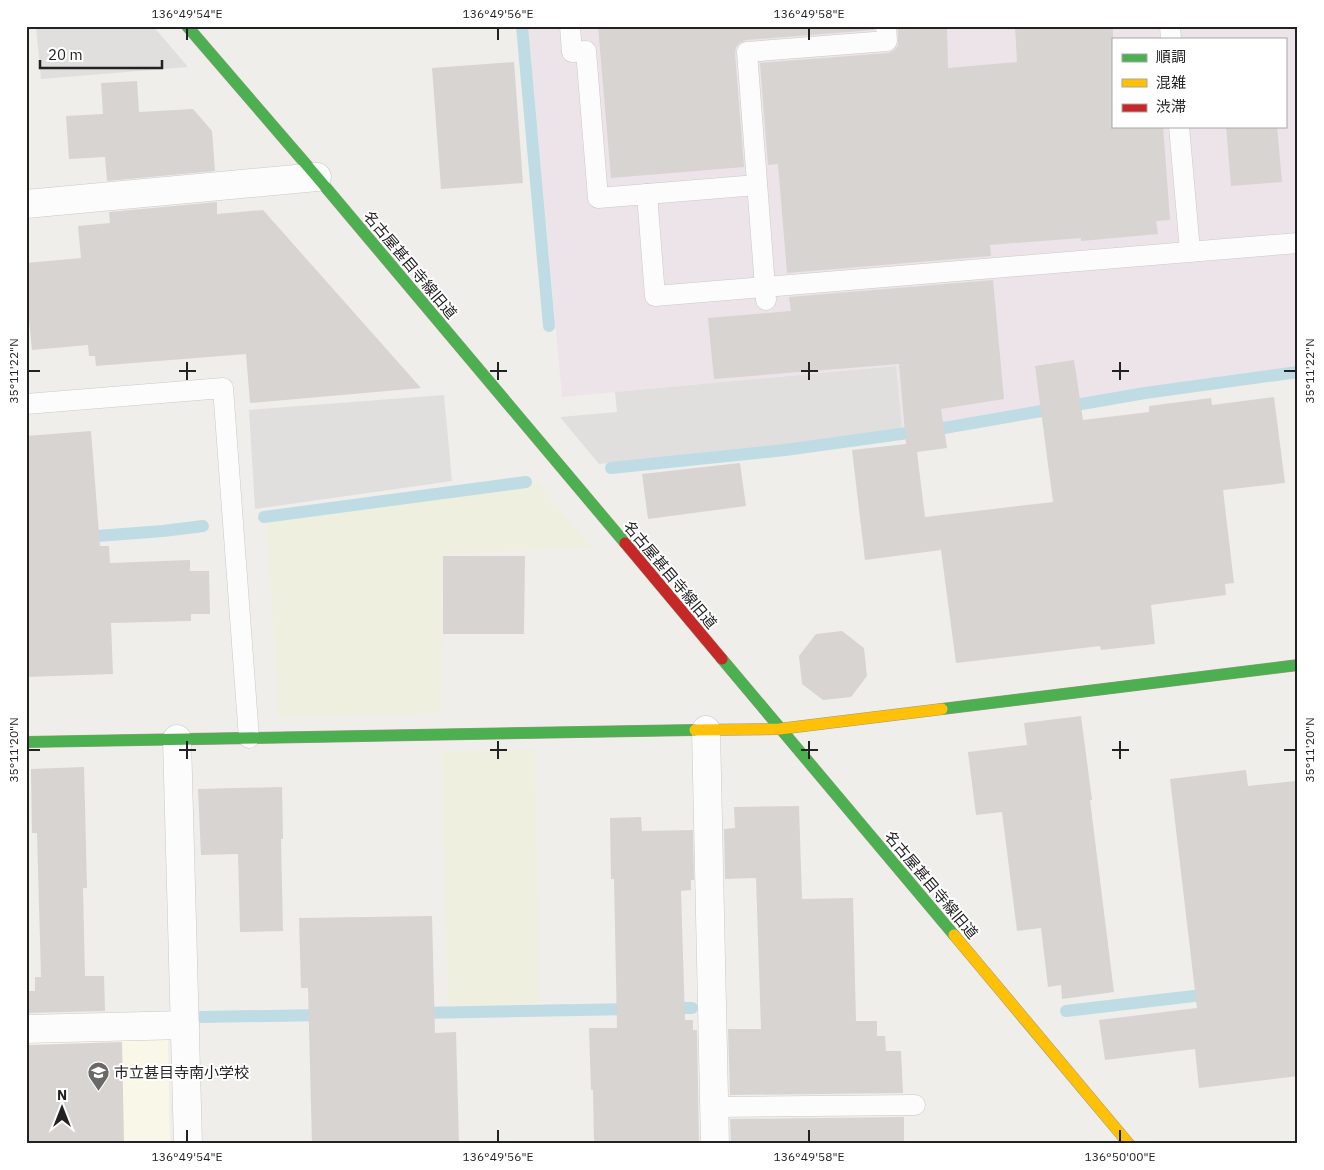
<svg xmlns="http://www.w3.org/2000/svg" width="1324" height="1170" viewBox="0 0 1324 1170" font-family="'IBM Plex Sans','Noto Sans JP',sans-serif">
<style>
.industrial{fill:#ede4e9;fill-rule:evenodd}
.education{fill:#f8f7e8}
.farmland{fill:#efefdf}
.parking{fill:#e0dfde}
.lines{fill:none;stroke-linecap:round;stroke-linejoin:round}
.stream{stroke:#bfdbe3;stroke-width:12}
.building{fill:#d7d4d2}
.lane-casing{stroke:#c9c8c7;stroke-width:21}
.street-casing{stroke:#c9c8c7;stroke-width:29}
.fast-casing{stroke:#999a82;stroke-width:12}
.slow-casing{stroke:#999a82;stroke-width:12}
.jam-casing{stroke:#999a82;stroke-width:12}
.lane{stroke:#fdfcfc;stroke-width:20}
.street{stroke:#fdfcfc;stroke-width:28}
.fast{stroke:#4caf50;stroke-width:11}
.slow{stroke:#ffc107;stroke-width:11}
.jam{stroke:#c62828;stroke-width:11}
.ticks{fill:none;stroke:#222;stroke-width:2}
.labels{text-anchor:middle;stroke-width:4;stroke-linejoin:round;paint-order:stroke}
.street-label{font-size:15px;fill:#222;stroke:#fff}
.poi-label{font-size:15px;fill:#222;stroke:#fff;text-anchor:start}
.neatline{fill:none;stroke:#222;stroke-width:2}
.ticks-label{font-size:12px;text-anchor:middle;fill:#222}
</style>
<rect width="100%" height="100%" fill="#f0eeeb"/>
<path class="industrial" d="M528 26H1298V369L902 429 895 366 562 397ZM1113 39H1285V126H1113Z"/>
<path class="education" d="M163 1033 168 1040 170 1144H26V1036Z"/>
<g class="farmland">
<path d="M538 483 592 548 442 554 441 713 279 718 267 523Z"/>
<path d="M535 750 540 1003 448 1005 442 752Z"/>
</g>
<g class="parking">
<path d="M36 26H153L188 67 41 79Z"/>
<path d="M896 366 902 429 780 446 599 464 560 417 617 412 615 392Z"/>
<path d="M444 395 452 481 255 509 249 410Z"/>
</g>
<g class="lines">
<g class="stream">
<path d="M522 26 549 326"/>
<path d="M611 468 785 450 944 428 1145 393 1298 372"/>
<path d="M264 517 526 482"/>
<path d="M84 537 163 531 203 526"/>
<path d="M669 1008H692"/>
<path d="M1066 1011 1211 994"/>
<path d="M419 1013 632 1009"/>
<path d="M201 1017 324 1015"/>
</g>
</g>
<g class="building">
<path d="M598 26H874V30L746 40 740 43 736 47 735 53 744 167 611 178Z"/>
<path d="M898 26H947L948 68 1017 62 1015 26H1113V126H1163L1170 220 1156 221 1158 234 1081 241V238L990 245 991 256 787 273 778 164 768 165 760 63 888 53 894 50 898 46Z"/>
<path d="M514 62 523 183 441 189 432 68Z"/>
<path d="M137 81 139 112 193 109 212 131 215 171 107 181 105 157 69 159 66 116 103 114 101 83Z"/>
<path d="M1226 126H1277L1282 182 1231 186Z"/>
<path d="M217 202V214L263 210 421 388 250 403 246 354 96 366 95 356H89L88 345 32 350 26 288V263L81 258 78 226 110 223 109 212Z"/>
<path d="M993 280 1004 399 941 409 947 448 917 452 925 517 1053 502 1035 366 1074 360 1083 420 1149 412V406L1211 398 1212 405 1274 397 1285 483 1223 490 1234 583 1225 584 1226 595 1151 605 1155 644 1101 650 1100 646 956 663 941 550 865 560 852 450 906 444 899 364 714 379 708 318 791 311 789 297Z"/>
<path d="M91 431 100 546H109L110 563 190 560V571H209L210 614H191V621L111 623 113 674 26 677V436Z"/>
<path d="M740 463 746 506 648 519 642 474Z"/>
<path d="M443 556H525L524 634H443Z"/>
<path d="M842 631 864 648 867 676 851 697 823 700 802 684 799 656 816 634Z"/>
<path d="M1081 716 1092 800H1090L1114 992 1062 999 1061 985 1048 987 1041 928 1017 931 1002 812 976 815 968 752 1027 745 1024 723Z"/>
<path d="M84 767 87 888H83L85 976H104L105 1011 26 1013V991H35V977H41L37 833H32L31 769Z"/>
<path d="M1246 770 1248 786 1295 781 1298 800V1076L1199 1088 1195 1049 1105 1060 1099 1020 1197 1008 1170 779Z"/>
<path d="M282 787 283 839H281L283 931 240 932 238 854 201 855 198 789Z"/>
<path d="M799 806 802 899 853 898 856 1021H877V1036H885L886 1051H901L903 1093 730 1095 728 1029H761L756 878 725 879 724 829 735 828 734 807Z"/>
<path d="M641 817 642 831 693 830 694 880H691V890L681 891 685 1020H693V1030H697L699 1144H594L593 1090H591L589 1028H617L614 879H611L610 818Z"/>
<path d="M432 916 435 1033 456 1032 459 1144H312L308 988H301L299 918Z"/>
<path d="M122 1042 124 1144H26V1113H29L26 1045Z"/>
<path d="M904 1117V1144H731L730 1119Z"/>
</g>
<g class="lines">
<defs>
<g id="lane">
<path d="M570 26 572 52 586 51 598 198 647 194 655 296 1298 243"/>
<path d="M1170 26 1171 39"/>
<path d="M1179 126 1190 251"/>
<path d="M647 194 757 185"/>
<path d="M766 300 747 52 887 41 886 26"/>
<path d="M26 404 223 388 249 738"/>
<path d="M714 1107 915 1105"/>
</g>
<g id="street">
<path d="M26 204 317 177"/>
<path d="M706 730 715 1144"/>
<path d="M177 739 188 1144"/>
<path d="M26 1029 185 1025"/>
</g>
<g id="fast">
<path d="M187 26 317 177 625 543"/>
<path d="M722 659 954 935"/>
<path d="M942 709 1298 665"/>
<path d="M26 742 695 730"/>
</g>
<g id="slow">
<path d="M695 730 779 729 942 709"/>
<path d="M954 935 1129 1144"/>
</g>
<path id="jam" d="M625 543 722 659"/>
</defs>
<use href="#lane" class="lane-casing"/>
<use href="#street" class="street-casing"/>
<use href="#fast" class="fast-casing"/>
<use href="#slow" class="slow-casing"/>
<use href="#jam" class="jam-casing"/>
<use href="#lane" class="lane"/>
<use href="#street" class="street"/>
<use href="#fast" class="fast"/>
<use href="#slow" class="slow"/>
<use href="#jam" class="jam"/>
</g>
<path class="ticks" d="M187 28V40M498 28V40M809 28V40M187 362V380M498 362V380M809 362V380M1120 362V380M28 371H40M179 371H196M490 371H507M801 371H818M1112 371H1129M1284 371H1296M187 741V759M498 741V759M809 741V759M1120 741V759M28 750H40M179 750H196M490 750H507M801 750H818M1112 750H1129M1284 750H1296M187 1130V1142M498 1130V1142M809 1130V1142M1120 1130V1142"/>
<defs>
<symbol id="school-pin" viewBox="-11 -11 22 30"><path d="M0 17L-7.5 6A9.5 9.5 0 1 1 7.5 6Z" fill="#6a6968" stroke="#fff"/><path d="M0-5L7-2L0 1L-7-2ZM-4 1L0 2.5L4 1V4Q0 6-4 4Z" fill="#fff"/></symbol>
</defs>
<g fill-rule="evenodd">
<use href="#school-pin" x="86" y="1060" width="25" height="34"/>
</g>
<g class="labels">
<g class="street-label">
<text transform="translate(410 265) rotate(50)" y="5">名古屋甚目寺線旧道</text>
<text transform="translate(670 575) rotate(50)" y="5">名古屋甚目寺線旧道</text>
<text transform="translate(931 885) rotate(50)" y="5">名古屋甚目寺線旧道</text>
</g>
<g class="poi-label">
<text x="114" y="1078">市立甚目寺南小学校</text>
</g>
</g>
<rect width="1324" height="1170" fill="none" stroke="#ffffff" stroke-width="55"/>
<rect x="1112" y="38" width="175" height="90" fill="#ffffff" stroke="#a7a7a7"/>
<rect x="1122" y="54" width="25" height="8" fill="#4caf50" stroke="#a7a7a7"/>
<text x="1156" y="62" font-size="15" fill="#222222">順調</text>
<rect x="1122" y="79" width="25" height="8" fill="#ffc107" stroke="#a7a7a7"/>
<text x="1156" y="88" font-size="15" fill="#222222">混雑</text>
<rect x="1122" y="104" width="25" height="8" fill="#c62828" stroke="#a7a7a7"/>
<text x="1156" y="112" font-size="15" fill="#222222">渋滞</text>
<g transform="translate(62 1108)" stroke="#ffffff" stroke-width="4" paint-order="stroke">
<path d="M0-4L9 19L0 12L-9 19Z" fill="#222222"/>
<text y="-8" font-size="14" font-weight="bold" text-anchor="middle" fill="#222222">N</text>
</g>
<path d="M40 60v8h122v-8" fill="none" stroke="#222222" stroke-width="2.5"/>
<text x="48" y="60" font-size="15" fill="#222222" stroke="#ffffff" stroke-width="4" paint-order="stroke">20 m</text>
<rect x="28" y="28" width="1268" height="1114" class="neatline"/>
<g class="ticks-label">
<text x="187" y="18">136°49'54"E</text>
<text x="498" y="18">136°49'56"E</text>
<text x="809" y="18">136°49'58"E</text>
<text transform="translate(14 371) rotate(-90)" y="4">35°11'22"N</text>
<text transform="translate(1310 371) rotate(-90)" y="4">35°11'22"N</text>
<text transform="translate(14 750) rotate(-90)" y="4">35°11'20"N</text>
<text transform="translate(1310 750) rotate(-90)" y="4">35°11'20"N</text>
<text x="187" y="1161">136°49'54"E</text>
<text x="498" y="1161">136°49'56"E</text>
<text x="809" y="1161">136°49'58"E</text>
<text x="1120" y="1161">136°50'00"E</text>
</g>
</svg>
